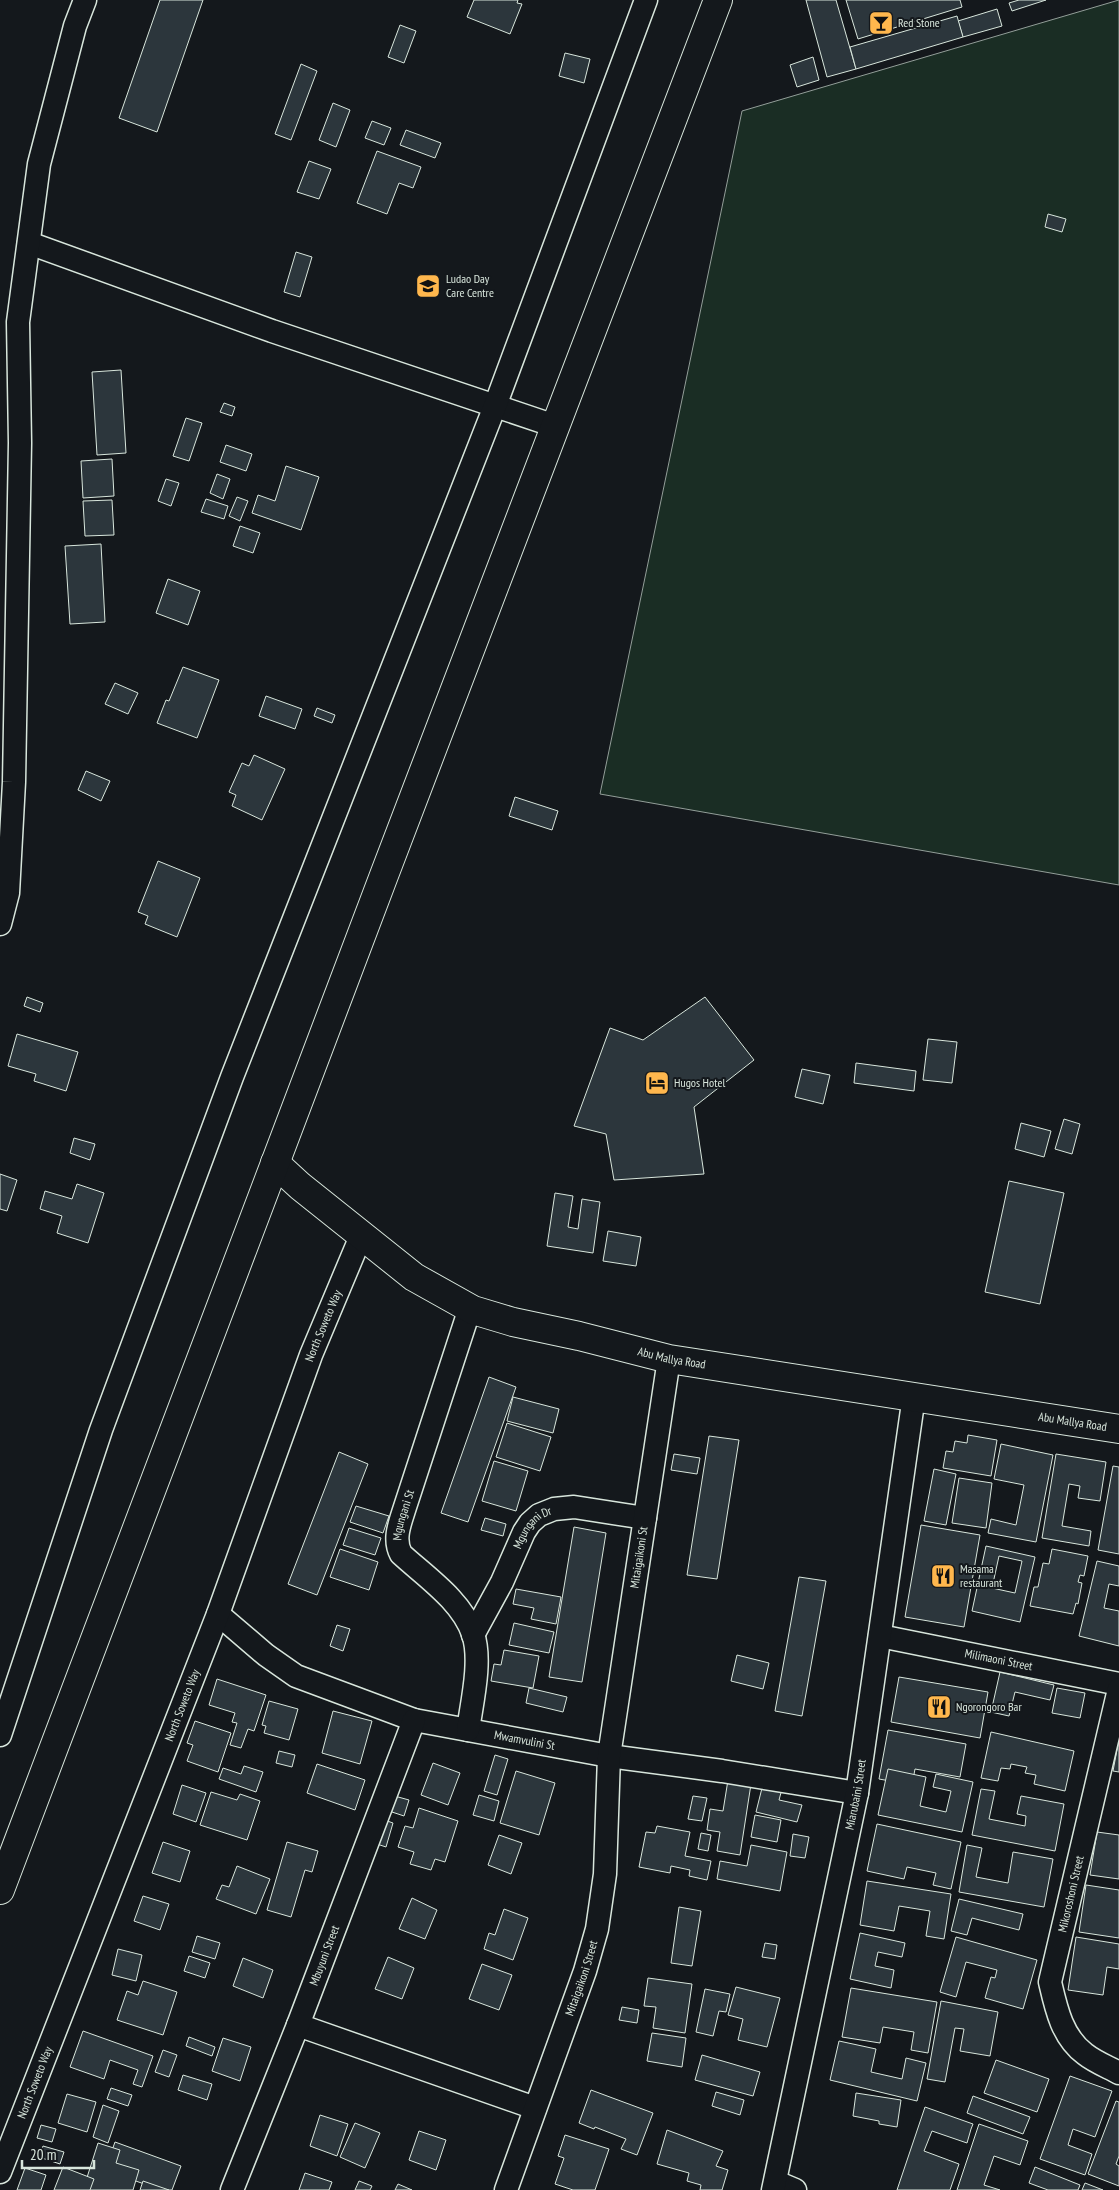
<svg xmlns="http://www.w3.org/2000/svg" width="1119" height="2190" viewBox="0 0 1119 2190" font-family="'PT Sans Narrow',sans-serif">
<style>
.green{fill:#1a2d24;stroke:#939e99}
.building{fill:#2c363c;stroke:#d8e6dc;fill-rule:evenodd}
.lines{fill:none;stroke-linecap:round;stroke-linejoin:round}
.minor-casing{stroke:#d8e6dc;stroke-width:25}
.secondary-casing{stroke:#d8e6dc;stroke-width:30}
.trunk-casing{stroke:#d8e6dc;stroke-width:30}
.minor{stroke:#14181c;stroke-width:22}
.secondary{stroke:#14181c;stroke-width:28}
.trunk{stroke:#14181c;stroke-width:28}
.labels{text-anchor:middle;stroke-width:4;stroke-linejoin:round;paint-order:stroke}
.poi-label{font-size:12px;fill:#d8e6dc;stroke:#14181c;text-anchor:start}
.street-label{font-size:12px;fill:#d8e6dc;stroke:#14181c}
</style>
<rect width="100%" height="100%" fill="#14181c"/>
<path class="green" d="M1119 0V885L600 794 742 111Z"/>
<g class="building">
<path d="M160 0H203L157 132 119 118Z"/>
<path d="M474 0H518L517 3 522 4 510 34 467 17Z"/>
<path d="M806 0H836L856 69 827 77Z"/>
<path d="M846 0H960L962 7 858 39Z"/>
<path d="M1019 0H1046L1012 11 1009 3Z"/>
<path d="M997 9 1002 26 963 37 958 21Z"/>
<path d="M957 16 963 37 856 69 850 47Z"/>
<path d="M400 25 416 31 404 63 388 57Z"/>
<path d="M565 53 590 59 584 83 559 76Z"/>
<path d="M813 57 819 80 797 87 790 65Z"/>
<path d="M301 64 317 71 291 140 275 134Z"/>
<path d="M333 103 350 110 336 147 319 140Z"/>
<path d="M372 121 391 128 384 145 365 138Z"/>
<path d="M406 130 441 143 435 158 400 145Z"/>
<path d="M377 151 421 167 413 188 399 183 387 214 357 203Z"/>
<path d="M309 161 331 169 319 199 297 192Z"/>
<path d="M1048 214 1066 219 1062 232 1045 227Z"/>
<path d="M296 252 312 257 300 297 284 292Z"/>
<path d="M121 370 126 453 97 455 92 372Z"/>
<path d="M224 403 235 407 232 416 220 412Z"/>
<path d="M186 418 202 423 189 461 173 456Z"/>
<path d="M226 445 252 454 246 471 220 462Z"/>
<path d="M112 459 114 496 83 498 81 461Z"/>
<path d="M286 466 319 477 301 530 252 513 258 495 275 501Z"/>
<path d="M217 474 230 479 223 499 210 493Z"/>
<path d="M166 479 179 483 171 506 158 501Z"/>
<path d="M237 497 248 501 240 521 229 516Z"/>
<path d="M206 499 228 506 224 519 201 512Z"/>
<path d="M112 500 114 535 85 536 83 501Z"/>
<path d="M240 526 260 533 253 553 233 546Z"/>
<path d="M101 544 105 622 70 624 65 546Z"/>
<path d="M168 579 200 591 188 625 156 613Z"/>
<path d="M183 667 219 680 197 738 157 723 166 700 169 701Z"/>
<path d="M115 683 138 693 128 714 105 704Z"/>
<path d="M266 696 302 709 295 729 259 716Z"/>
<path d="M317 708 335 715 332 723 314 716Z"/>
<path d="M254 755 285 769 262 820 232 806 236 795 229 792 242 763 249 766Z"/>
<path d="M86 771 110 781 101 801 78 790Z"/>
<path d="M515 797 558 811 552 830 509 816Z"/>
<path d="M158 861 200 878 177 937 145 924 148 916 138 912Z"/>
<path d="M27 997 43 1003 40 1012 24 1006Z"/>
<path d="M705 997 754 1060 694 1107 704 1174 614 1180 606 1134 574 1126 610 1028 643 1040Z"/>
<path d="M17 1034 78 1052 66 1091 34 1081 36 1074 8 1066Z"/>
<path d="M928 1039 957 1042 952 1083 923 1080Z"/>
<path d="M856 1063 916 1071 914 1091 854 1083Z"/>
<path d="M802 1069 830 1075 823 1104 795 1097Z"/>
<path d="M1064 1119 1080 1124 1072 1154 1055 1149Z"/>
<path d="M1021 1123 1051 1131 1044 1157 1015 1149Z"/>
<path d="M74 1138 95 1144 90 1160 70 1153Z"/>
<path d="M0 1174 17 1180 7 1211 0 1209Z"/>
<path d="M1009 1181 1064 1193 1040 1304 985 1292Z"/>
<path d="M77 1184 104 1193 88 1243 57 1233 62 1216 40 1209 45 1191 72 1199Z"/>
<path d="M555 1193 573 1196 568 1227 578 1229 582 1199 600 1202 593 1253 547 1246Z"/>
<path d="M608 1231 641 1237 636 1266 603 1261Z"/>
<path d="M489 1377 516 1387 468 1522 441 1513Z"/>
<path d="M513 1397 559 1409 553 1433 507 1421Z"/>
<path d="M507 1423 551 1437 540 1471 496 1457Z"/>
<path d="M968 1435 997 1440 991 1476 943 1468 946 1451 953 1452 955 1441 967 1443Z"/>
<path d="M709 1436 739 1440 717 1579 687 1575Z"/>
<path d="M1001 1444 1053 1455 1036 1542 988 1533 991 1519 1016 1525 1024 1485 994 1479Z"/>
<path d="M339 1452 368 1464 317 1595 288 1584Z"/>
<path d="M674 1454 700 1458 697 1474 671 1470Z"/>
<path d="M1056 1454 1106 1462 1100 1501 1078 1498 1080 1486 1069 1484 1062 1526 1091 1531 1089 1546 1042 1538Z"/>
<path d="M494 1461 528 1471 516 1511 482 1501Z"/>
<path d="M1113 1466 1119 1467V1554L1098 1550Z"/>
<path d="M934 1469 956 1474 946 1525 924 1521Z"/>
<path d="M959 1478 992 1483 986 1528 952 1523Z"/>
<path d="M356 1506 389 1516 383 1533 350 1522Z"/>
<path d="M485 1518 506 1524 503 1536 481 1530Z"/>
<path d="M921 1525 980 1535 964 1627 905 1617Z"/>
<path d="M574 1527 606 1533 582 1682 549 1677Z"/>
<path d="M349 1528 381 1538 375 1555 343 1545Z"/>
<path d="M986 1546 1035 1557 1020 1622 972 1611ZM999 1556 1022 1561 1015 1593 992 1588Z"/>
<path d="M340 1549 378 1562 369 1590 330 1577Z"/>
<path d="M1052 1549 1088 1556 1084 1576 1080 1575 1078 1582 1082 1583 1078 1604 1076 1603 1073 1614 1030 1606 1034 1587H1038L1043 1563 1049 1564Z"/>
<path d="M1097 1561 1119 1566V1586L1109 1584 1104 1608 1119 1611V1646L1079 1636Z"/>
<path d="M799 1577 826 1581 802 1716 775 1711Z"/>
<path d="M516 1589 561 1597 556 1624 531 1619 534 1608 513 1604Z"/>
<path d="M514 1623 554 1632 549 1653 509 1645Z"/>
<path d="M337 1625 350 1629 343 1651 330 1646Z"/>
<path d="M504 1650 539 1656 533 1688 491 1681 494 1664 501 1665Z"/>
<path d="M737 1655 769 1663 763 1689 731 1681Z"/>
<path d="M1000 1672 1054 1685 1050 1700 1015 1692 1009 1716 991 1712Z"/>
<path d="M899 1677 988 1692 980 1738 891 1722Z"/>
<path d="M217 1679 266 1695 254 1731 248 1729 241 1748 230 1745 237 1723 232 1722 235 1713 209 1705Z"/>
<path d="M529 1688 567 1697 563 1712 526 1703Z"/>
<path d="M1057 1688 1085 1693 1080 1718 1052 1713Z"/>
<path d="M269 1701 298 1709 289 1740 264 1733 266 1726 262 1725Z"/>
<path d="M333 1711 372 1721 360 1764 322 1753Z"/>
<path d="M195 1721 231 1733 218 1772 187 1761 193 1745 187 1743Z"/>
<path d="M888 1730 966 1744 960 1777 915 1769 912 1785 879 1779Z"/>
<path d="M991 1732 1074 1751 1065 1791 1034 1784 1036 1775 1025 1773 1027 1767 1011 1764 1010 1769 1001 1768 998 1781 981 1778Z"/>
<path d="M1119 1739V1772L1113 1771Z"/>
<path d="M279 1751 295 1755 292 1767 276 1763Z"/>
<path d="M495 1755 508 1759 497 1795 484 1791Z"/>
<path d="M433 1763 460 1773 448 1805 421 1795Z"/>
<path d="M317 1764 365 1780 355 1810 307 1793Z"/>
<path d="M244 1766 263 1772 256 1792 219 1779 223 1768 241 1774Z"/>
<path d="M888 1769 926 1777 920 1806 946 1812 951 1791 933 1787 936 1774 973 1782 962 1832 878 1815Z"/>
<path d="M516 1771 555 1783 539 1835 500 1823Z"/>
<path d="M728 1780 751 1784 740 1855 717 1851 720 1832 707 1830 710 1809 723 1811Z"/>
<path d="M763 1784 782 1789 779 1800 802 1805 797 1822 756 1812Z"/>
<path d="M182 1785 206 1793 196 1822 173 1814Z"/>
<path d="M981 1789 995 1791 989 1819 1025 1826 1026 1816 1017 1814 1021 1796 1064 1804 1055 1851 972 1835Z"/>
<path d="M211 1792 237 1800 240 1794 260 1801 247 1840 200 1825Z"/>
<path d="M391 1795 409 1800 404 1816 386 1810Z"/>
<path d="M479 1795 499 1801 494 1821 473 1815Z"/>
<path d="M693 1796 707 1798 702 1821 688 1819Z"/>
<path d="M419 1808 458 1821 445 1862 435 1859 431 1870 410 1864 414 1852 398 1847 405 1826 413 1828Z"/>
<path d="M755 1815 781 1820 777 1842 751 1837Z"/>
<path d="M379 1818 393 1823 386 1847 371 1842Z"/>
<path d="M877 1824 961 1842 951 1889 933 1885 936 1873 907 1867 904 1879 867 1871Z"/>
<path d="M657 1826 690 1832 685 1856 711 1861 707 1880 689 1876 690 1870 671 1866 670 1873 639 1867 646 1832 655 1833Z"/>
<path d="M1097 1832 1119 1835V1879L1090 1875Z"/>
<path d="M701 1833 711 1835 708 1851 698 1849Z"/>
<path d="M793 1834 809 1837 805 1858 790 1856Z"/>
<path d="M499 1835 522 1843 511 1874 488 1865Z"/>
<path d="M163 1842 190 1851 180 1882 152 1873Z"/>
<path d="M287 1842 318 1851 312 1872 305 1870 291 1917 267 1910Z"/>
<path d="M751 1845 787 1852 780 1891 717 1879 720 1861 747 1866Z"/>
<path d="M967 1845 982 1848 976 1877 1008 1883 1013 1852 1053 1859 1044 1907 959 1892Z"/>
<path d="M237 1866 270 1879 256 1914 216 1899 222 1885 229 1887Z"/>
<path d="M867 1881 951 1894 944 1939 926 1936 930 1911 899 1906 894 1931 860 1925Z"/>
<path d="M1086 1885 1119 1890V1938L1079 1932Z"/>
<path d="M143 1896 169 1904 160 1930 134 1921Z"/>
<path d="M412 1898 437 1910 425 1939 399 1929Z"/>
<path d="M959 1899 1023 1914 1019 1930 972 1918 967 1935 951 1931Z"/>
<path d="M679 1907 701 1911 692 1966 671 1963Z"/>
<path d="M504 1909 528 1918 513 1960 484 1949 489 1933 495 1935Z"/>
<path d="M860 1933 905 1943 902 1957 878 1952 875 1966 894 1970 891 1988 850 1979Z"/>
<path d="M197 1936 220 1943 215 1959 192 1952Z"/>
<path d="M956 1937 1037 1960 1023 2009 985 1998 991 1977 995 1978 997 1970 966 1962 956 1997 940 1992Z"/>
<path d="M1076 1937 1119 1944V1969L1107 1967 1103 1995 1068 1990Z"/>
<path d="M765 1943 777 1945 775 1959 762 1957Z"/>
<path d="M118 1949 142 1955 136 1981 112 1975Z"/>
<path d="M189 1956 210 1963 205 1978 184 1971Z"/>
<path d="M388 1957 414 1968 402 1999 375 1989Z"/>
<path d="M243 1958 273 1970 263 1998 233 1986Z"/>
<path d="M482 1964 512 1975 499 2010 469 1999Z"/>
<path d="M648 1978 692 1984 685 2033 653 2028 656 2007 644 2006Z"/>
<path d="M143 1981 177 1992 163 2035 117 2020 127 1991 138 1995Z"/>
<path d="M736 1987 780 1998 767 2047 738 2040 743 2019 728 2015Z"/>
<path d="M851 1988 937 2002 928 2053 911 2050 914 2032 883 2027 880 2043 842 2037Z"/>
<path d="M705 1989 730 1994 726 2012 719 2011 713 2036 696 2032Z"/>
<path d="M941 2001 998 2012 990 2056 960 2051 964 2029 955 2028 945 2082 927 2079Z"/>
<path d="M622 2007 639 2010 637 2023 619 2020Z"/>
<path d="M83 2031 153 2056 142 2087 133 2084 138 2070 110 2060 104 2079 70 2067Z"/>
<path d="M652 2033 686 2038 682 2067 647 2061Z"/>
<path d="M189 2037 215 2047 212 2056 186 2046Z"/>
<path d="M223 2038 251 2047 240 2081 212 2071Z"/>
<path d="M839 2041 876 2049 871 2072 902 2079 906 2058 926 2063 917 2101 830 2080Z"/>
<path d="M163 2050 177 2055 169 2077 155 2072Z"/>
<path d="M702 2055 760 2072 753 2096 695 2080Z"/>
<path d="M996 2060 1049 2079 1037 2112 984 2093Z"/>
<path d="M183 2075 212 2084 207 2100 178 2090Z"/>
<path d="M1070 2076 1112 2091 1095 2137 1073 2129 1068 2145 1092 2154 1085 2175 1040 2159Z"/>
<path d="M111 2088 132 2095 128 2106 107 2099Z"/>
<path d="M591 2090 653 2113 637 2155 621 2149 626 2139 595 2127 594 2129 579 2123Z"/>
<path d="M716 2092 744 2100 740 2115 712 2106Z"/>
<path d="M856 2093 901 2100 897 2127 879 2124V2121L853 2116Z"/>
<path d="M67 2094 96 2102 87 2132 58 2123Z"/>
<path d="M973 2096 1030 2117 1023 2134 967 2113Z"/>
<path d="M1116 2101 1119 2102V2156L1116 2164 1119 2166V2186L1088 2174Z"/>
<path d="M103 2105 119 2111 108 2143 93 2137Z"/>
<path d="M925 2107 973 2124 971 2129 967 2143 932 2131 924 2151 959 2164 950 2190H897Z"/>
<path d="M320 2115 348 2124 337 2156 310 2146Z"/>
<path d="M355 2123 380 2133 365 2168 340 2157Z"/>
<path d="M979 2124 1028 2141 1020 2165 994 2156 984 2185 1000 2190H957Z"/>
<path d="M41 2125 56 2129 52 2142 37 2138Z"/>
<path d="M667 2130 723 2151 716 2166 728 2170 722 2190H700L701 2185 687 2181 689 2173 657 2164Z"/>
<path d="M419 2131 446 2140 436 2170 409 2160Z"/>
<path d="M565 2135 609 2149 595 2190H573L555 2184 564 2158 558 2156Z"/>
<path d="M115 2142 181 2166 172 2190H161L105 2170Z"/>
<path d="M98 2143 120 2150 116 2163 139 2170 133 2190H83Z"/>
<path d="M43 2146 64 2152 60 2164 39 2157Z"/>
<path d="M63 2167 94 2179 90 2190H54Z"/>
<path d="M1035 2167 1080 2185 1078 2190H1048L1029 2183Z"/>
<path d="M25 2168 46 2175 41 2190H17Z"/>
<path d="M305 2173 332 2182 329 2190H299Z"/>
<path d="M143 2181 169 2190H140Z"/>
<path d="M359 2181 372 2186 370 2190H355Z"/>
<path d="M1085 2183 1103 2190H1082Z"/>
<path d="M398 2184 412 2190H395Z"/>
</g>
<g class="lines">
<defs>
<g id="minor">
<path d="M29 243 272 331 555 426"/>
<path d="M0 924 8 893 14 782 20 443 18 322 39 164 75 26 85 0"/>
<path id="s1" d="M218 1614 266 1655 296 1676 414 1720 609 1756 722 1771 857 1793"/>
<path id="s2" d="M473 1635 502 1582 524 1532 530 1523 539 1515 554 1509 574 1507 645 1518"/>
<path id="s3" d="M880 1636 1119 1684"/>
<path d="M1119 1689 1050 1982C1056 2008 1062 2037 1085 2054 1095 2062 1108 2067 1119 2073"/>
<path id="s4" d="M468 1730C472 1702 482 1660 473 1634 462 1601 426 1577 401 1554 393 1539 400 1523 405 1507L470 1308"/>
<path d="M0 1735 101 1430 232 1077 495 406 646 0"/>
<path d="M298 2025 535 2108"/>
<path id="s5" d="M0 2172 218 1614 311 1355 361 1236"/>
<path d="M776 2182 795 2190"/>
<path id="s6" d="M232 2190 298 2025 414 1720"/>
<path id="s7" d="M506 2190 585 1971 597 1929 605 1874 609 1756 669 1359"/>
<path id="s8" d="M773 2190 857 1793 914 1396"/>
</g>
<g id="secondary">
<path id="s9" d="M275 1163 300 1186 414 1277 473 1310 513 1322 579 1336 669 1359 1119 1429"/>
</g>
<path id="trunk" d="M0 1890C241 1261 474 628 718 0"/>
</defs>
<use href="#minor" class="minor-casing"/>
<use href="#secondary" class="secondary-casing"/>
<use href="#trunk" class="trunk-casing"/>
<use href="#minor" class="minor"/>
<use href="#secondary" class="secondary"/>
<use href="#trunk" class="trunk"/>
</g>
<defs>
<symbol id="bar-square" viewBox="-11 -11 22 22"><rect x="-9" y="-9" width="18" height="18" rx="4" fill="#ffb74d" stroke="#14181c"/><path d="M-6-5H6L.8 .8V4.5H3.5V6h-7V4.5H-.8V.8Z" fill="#111"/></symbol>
<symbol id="school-square" viewBox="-11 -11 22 22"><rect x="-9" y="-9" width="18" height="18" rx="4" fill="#ffb74d" stroke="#14181c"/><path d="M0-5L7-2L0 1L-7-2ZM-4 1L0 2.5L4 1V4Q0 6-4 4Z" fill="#111"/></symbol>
<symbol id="hotel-square" viewBox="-11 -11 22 22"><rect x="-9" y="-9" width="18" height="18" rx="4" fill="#ffb74d" stroke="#14181c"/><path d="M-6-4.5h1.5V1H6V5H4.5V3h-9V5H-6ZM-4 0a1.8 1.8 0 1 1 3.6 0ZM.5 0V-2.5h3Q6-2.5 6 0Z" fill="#111"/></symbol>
<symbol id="restaurant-square" viewBox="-11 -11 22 22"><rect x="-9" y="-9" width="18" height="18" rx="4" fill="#ffb74d" stroke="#14181c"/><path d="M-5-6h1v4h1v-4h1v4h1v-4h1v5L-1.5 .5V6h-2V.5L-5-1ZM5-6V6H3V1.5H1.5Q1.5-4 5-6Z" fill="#111"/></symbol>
</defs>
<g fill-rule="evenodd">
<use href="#bar-square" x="867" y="9" width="28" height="28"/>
<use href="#school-square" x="414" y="272" width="28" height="28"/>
<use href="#hotel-square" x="643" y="1069" width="28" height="28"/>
<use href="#restaurant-square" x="929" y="1562" width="28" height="28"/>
<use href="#restaurant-square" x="925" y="1693" width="28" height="28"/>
</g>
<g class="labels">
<g class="poi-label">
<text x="898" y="27">Red Stone</text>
<text x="446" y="283">Ludao Day<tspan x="446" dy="14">Care Centre</tspan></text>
<text x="674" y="1087">Hugos Hotel</text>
<text x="960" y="1573">Masama<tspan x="960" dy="14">restaurant</tspan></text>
<text x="956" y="1711">Ngorongoro Bar</text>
</g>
<g class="street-label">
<text dy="4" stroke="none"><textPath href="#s5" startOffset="906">North Soweto Way</textPath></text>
<text dy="4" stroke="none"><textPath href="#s9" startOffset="452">Abu Mallya Road</textPath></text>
<text dy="4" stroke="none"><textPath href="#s9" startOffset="858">Abu Mallya Road</textPath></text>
<text dy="4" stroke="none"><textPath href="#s4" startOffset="246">Mgungani St</textPath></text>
<text dy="4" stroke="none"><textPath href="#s2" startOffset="124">Mgungani Dr</textPath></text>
<text dy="4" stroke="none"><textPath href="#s7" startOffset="651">Mitaigaikoni St</textPath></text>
<text dy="4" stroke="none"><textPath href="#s3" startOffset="121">Milimaoni Street</textPath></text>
<text dy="4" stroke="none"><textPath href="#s5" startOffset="501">North Soweto Way</textPath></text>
<text dy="4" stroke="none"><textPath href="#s1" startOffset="338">Mwamvulini St</textPath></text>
<text dy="4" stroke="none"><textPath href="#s8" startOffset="404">Miarubaini Street</textPath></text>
<text transform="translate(1071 1894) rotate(-77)" y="4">Mikoroshoni Street</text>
<text dy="4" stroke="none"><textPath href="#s6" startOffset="252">Mbuyuni Street</textPath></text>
<text dy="4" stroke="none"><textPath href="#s7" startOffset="225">Mitaigaikoni Street</textPath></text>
<text dy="4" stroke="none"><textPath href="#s5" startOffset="96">North Soweto Way</textPath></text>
</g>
</g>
<path d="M22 2160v8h72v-8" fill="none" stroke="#d8e6dc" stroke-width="2.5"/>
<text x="30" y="2160" font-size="15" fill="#d8e6dc" stroke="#14181c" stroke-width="4" paint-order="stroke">20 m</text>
</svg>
